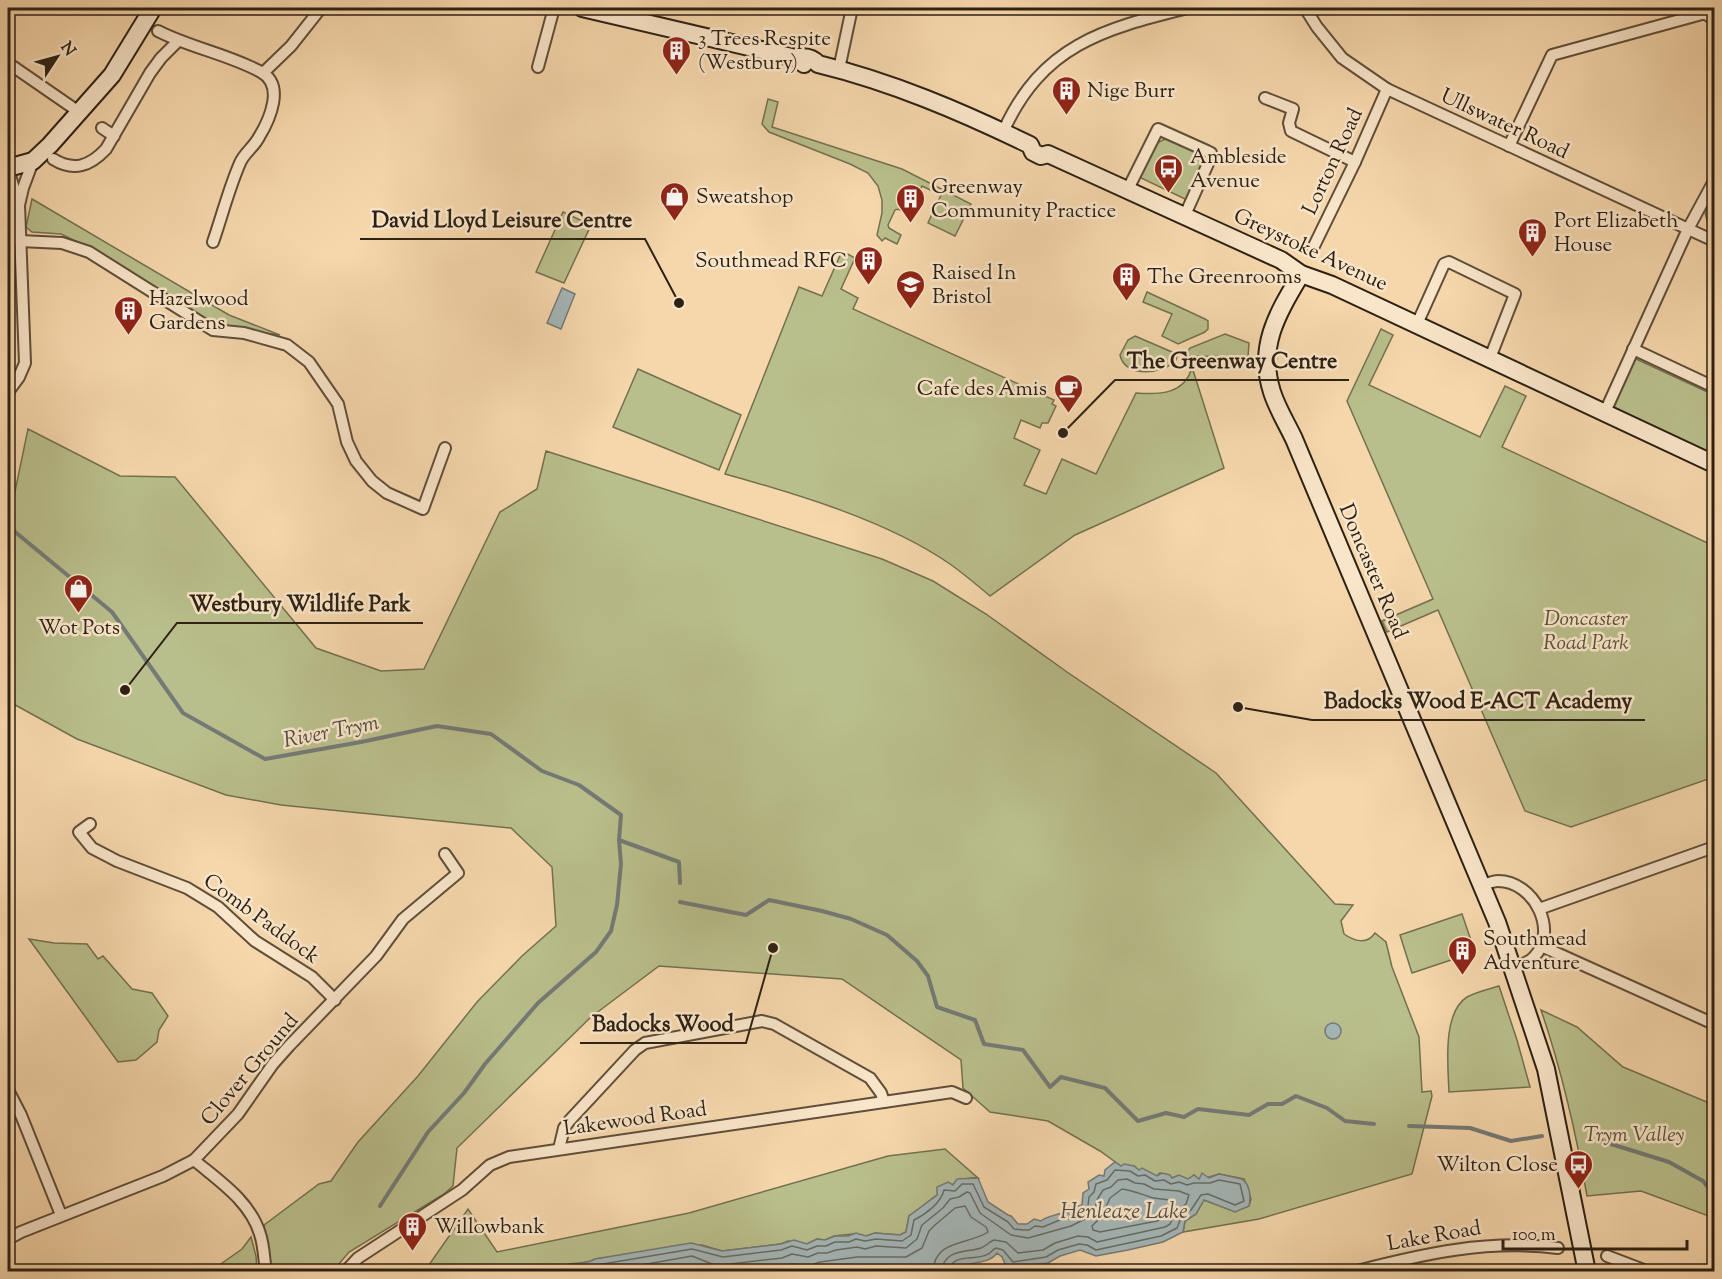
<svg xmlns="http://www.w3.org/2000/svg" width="1722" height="1279" viewBox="0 0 1722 1279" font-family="'Sorts Mill Goudy',serif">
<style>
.green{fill:#b9bf8c;stroke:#737050;stroke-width:1.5}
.water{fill:#a4b6b7;stroke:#747a76;stroke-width:1.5}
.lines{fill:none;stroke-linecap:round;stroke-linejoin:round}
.shore{stroke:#686c66;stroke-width:1.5}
.stream{stroke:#747a76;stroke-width:4}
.street-casing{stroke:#5f4e3a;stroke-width:14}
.secondary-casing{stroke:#2d2114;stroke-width:20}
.street{stroke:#f9e5c9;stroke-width:10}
.secondary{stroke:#f9e5c9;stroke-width:16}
.labels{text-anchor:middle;stroke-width:5;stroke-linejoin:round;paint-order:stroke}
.poi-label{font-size:21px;fill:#2d2114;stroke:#f9e5c9;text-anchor:start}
.street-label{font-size:21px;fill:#2d2114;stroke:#f9e5c9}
.park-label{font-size:21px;font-style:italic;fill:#575038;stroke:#f9e5c9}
.water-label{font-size:22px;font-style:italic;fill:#514e45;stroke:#f9e5c9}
.leader{fill:none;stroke:#2d2114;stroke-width:2}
.callout-dot{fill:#2d2114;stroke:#f9e5c9;stroke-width:2}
.callout-label{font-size:22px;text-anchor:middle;font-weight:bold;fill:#2d2114;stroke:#f9e5c9;stroke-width:5;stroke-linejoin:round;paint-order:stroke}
</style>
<rect width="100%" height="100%" fill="#f6d7ac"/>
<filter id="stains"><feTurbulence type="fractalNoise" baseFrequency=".00333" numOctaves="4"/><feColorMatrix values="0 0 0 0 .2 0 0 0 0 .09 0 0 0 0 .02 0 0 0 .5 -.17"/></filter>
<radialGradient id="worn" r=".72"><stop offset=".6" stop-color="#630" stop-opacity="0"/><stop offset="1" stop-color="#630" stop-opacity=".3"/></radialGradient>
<g class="green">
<path d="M768 99 778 102 772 127 902 169 971 204 955 236 928 223 941 195 922 186 908 214 898 209 895 210 888 225 889 228 901 235 897 244 885 238 882 241 877 235 882 213V200L878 186 868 173 850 164 769 132 762 124Z"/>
<path d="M1167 139C1179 145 1201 150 1204 165L1187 200 1139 177C1145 165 1151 141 1167 139Z"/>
<path d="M32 199 229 315 280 335 214 326 96 251 61 234 32 232 26 227Z"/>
<path d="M1714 199V231L1709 228 1705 213Z"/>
<path d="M563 212 591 225 564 283 536 272Z"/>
<path d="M842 251 855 258 841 289 858 298 853 309 1054 400 1052 404 1056 406 1048 423H1042L1040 428 1021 420 1014 438 1040 450 1024 485 1046 494 1062 459 1096 474 1136 393C1160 395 1185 394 1192 367L1224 468 1075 535 990 596C977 585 964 574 950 564 888 521 797 494 725 474L799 287 822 296Z"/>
<path d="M1147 292 1205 319 1208 321V329L1205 332 1178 344 1162 336 1172 314 1143 302Z"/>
<path d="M1381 329 1393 335 1369 385 1480 437 1505 386 1526 396 1502 447 1714 546V777L1571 827 1525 811 1438 610 1387 632 1382 621 1433 599 1347 401Z"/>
<path d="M1225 334 1249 343 1248 357 1189 356 1187 353 1190 348Z"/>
<path d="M1135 336 1172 352 1177 356 1176 360C1164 374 1125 379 1120 355L1128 340Z"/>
<path d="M1634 358 1714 395V455L1611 407Z"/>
<path d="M638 369 741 415 719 470 613 427Z"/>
<path d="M28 429 120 476 175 477 316 648 381 671 424 669 500 512 537 489 546 451 882 559 933 581 986 614 1067 672 1216 773 1335 904 1353 905 1341 921 1344 934C1354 941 1367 945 1375 933L1386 942 1392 967 1419 1037 1422 1092 1431 1091 1432 1096 1412 1174 1259 1219 1183 1232 1185 1221 1196 1214 1204 1200 1235 1211 1249 1206 1251 1199 1244 1179 1219 1174 1199 1180 1194 1175 1188 1180 1177 1176 1172 1178 1160 1173 1157 1176 1138 1170 1134 1166H1121L1100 1151 1048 1121 990 1112 963 1088 961 1060 842 979 659 966 591 1017 457 1148 453 1186 444 1194 349 1252 333 1271H271L264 1225 319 1184 331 1181 358 1142 418 1076 477 1002 522 956 556 926 552 867 511 828 281 805 226 795 77 739 8 701V525Z"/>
<path d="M1462 914 1475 952 1412 973 1400 935Z"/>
<path d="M29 939 54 943 87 944 98 959 103 956 132 989 152 993 168 1016 159 1030 157 1042 136 1060 118 1062Z"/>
<path d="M1499 986 1517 1040 1530 1087 1449 1092C1448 1066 1442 1013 1467 997 1476 992 1489 989 1499 986Z"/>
<path d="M1541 1010 1577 1027 1623 1067 1714 1105V1218L1641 1191 1587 1196C1576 1133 1562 1071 1541 1010Z"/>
<path d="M945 1149 978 1178C953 1175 929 1204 909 1216L906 1232 900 1235 875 1233 866 1236 853 1234 834 1236 825 1240 817 1239 807 1244 788 1241 781 1244 722 1251 702 1245 595 1259 589 1262 568 1266 566 1271 424 1272 468 1209 497 1252 689 1213 888 1156Z"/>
<path d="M251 1237 256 1256 257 1271H211L242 1249Z"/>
</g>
<g class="water">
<path d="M562 288 575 294 561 329 547 323Z"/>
<circle cx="1333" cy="1031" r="8"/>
<path d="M1115 1162 1121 1166 1124 1164 1134 1166 1139 1170 1142 1168 1157 1176 1162 1173 1170 1175 1172 1178 1179 1175 1188 1179 1194 1175 1199 1179 1202 1173 1209 1178 1219 1174 1242 1179C1250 1184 1251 1197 1249 1206L1235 1212 1204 1200 1196 1214 1185 1221 1183 1232 1163 1242 1128 1250 1096 1256 1080 1250 1060 1256 1048 1263 1007 1268 1002 1257 997 1253C987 1267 965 1259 953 1272L566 1271 569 1264C579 1262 587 1264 595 1259L691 1243 722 1251 781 1244 794 1240 807 1244 817 1239 825 1240 835 1236H848L856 1233 866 1236 875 1233 900 1235 906 1232 909 1216 937 1195V1187L948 1182 953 1185 957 1179 978 1178 988 1202 1008 1215 1011 1216 1018 1224H1027L1034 1219 1041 1221C1045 1217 1064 1212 1068 1213L1071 1209 1082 1205 1083 1193 1089 1189 1088 1182 1099 1175 1104 1176 1105 1170Z"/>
</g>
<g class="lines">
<g class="shore">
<path d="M1122 1189C1131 1190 1141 1194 1150 1197 1157 1199 1163 1199 1170 1200L1171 1204 1163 1218 1157 1221 1100 1232 1093 1230 1092 1226 1102 1216 1110 1198Z"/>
<path d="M572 1272C578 1266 589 1269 597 1265L692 1249 723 1257 781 1250 792 1246 807 1250 817 1246H826L835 1242H849L856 1239 865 1241 876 1239 902 1241 911 1235 914 1220C926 1214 941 1203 944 1190L955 1191 962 1184H973L984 1207 1008 1222 1014 1229 1023 1230H1029L1035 1226 1043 1227 1062 1219H1068L1083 1212 1088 1206 1089 1197 1094 1192 1096 1184 1107 1180 1115 1170 1130 1171 1138 1176 1145 1175 1155 1181 1164 1180 1171 1184 1179 1182 1187 1185 1194 1183H1210L1219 1180 1240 1184 1244 1201 1235 1205 1208 1194 1201 1195 1191 1210 1181 1218 1177 1228 1161 1236 1096 1250 1087 1245 1079 1244 1058 1250 1046 1257 1013 1262 1003 1250 996 1248C993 1249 991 1253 988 1254 976 1262 952 1251 949 1272"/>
<path d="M602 1272 692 1256 712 1264 722 1265 782 1258 792 1254 808 1257 818 1253H827L836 1250 857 1247 865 1249 876 1246 906 1248 917 1239 922 1225 943 1208 950 1199 959 1197 967 1192 970 1193 980 1213 1011 1235 1028 1238 1071 1226 1087 1218 1094 1212 1097 1200 1103 1190 1111 1187 1118 1180 1127 1179 1135 1183 1144 1184 1154 1189 1179 1191 1189 1195 1186 1204 1175 1213 1170 1224 1165 1227 1097 1242 1088 1237 1078 1236 1055 1243 1043 1250 1018 1253 1006 1242 994 1240C989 1242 986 1246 981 1248 965 1253 943 1249 942 1272"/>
<path d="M735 1272 792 1264 809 1266 820 1262 857 1257H906L922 1248 929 1231 935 1225 955 1208 965 1206 971 1217 986 1227 988 1232C969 1245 934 1239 933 1272"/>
</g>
<g class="stream">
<path d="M8 526 112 612 183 713 265 759 361 742 437 726 491 734 542 771 579 785 621 815 619 840 679 862 680 883"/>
<path d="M680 902 746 915 769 900 822 911 851 919 887 935 917 961 928 976 937 1007 975 1020 984 1044 1023 1050 1050 1087 1061 1077 1105 1088 1138 1121 1166 1113 1184 1117 1198 1109 1249 1115 1268 1104H1282L1296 1096 1327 1108 1345 1121 1374 1124"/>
<path d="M1409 1126 1470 1128 1511 1141 1542 1136"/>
<path d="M1598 1140 1669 1162 1703 1181 1714 1195"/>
<path d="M380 1206 428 1132 464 1093 485 1064 538 1003 596 952 611 931 617 905 621 864 619 840"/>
</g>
<defs>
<g id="street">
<path d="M1305 8 1317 27 1342 58 1387 89 1714 241"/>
<path d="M158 31C191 48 228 54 261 72 285 85 270 119 259 137 254 147 244 153 240 163 229 188 222 216 213 242"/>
<path d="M8 63 79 112"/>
<path d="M538 67 554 8"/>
<path d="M839 69 852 8"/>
<path d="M263 73 291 46 321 8"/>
<path d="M1265 98 1293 109 1289 123 1291 131 1355 162"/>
<path d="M102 128 114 136"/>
<path d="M1003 132C1042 45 1103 29 1188 8"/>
<path d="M1509 146 1552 55 1702 14H1706L1714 20"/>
<path d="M53 159C74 172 90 166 106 149L150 73 161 58 178 41"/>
<path d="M8 169 19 205"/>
<path d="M1128 189 1158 129 1207 151 1211 153V157L1185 215"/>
<path d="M20 241 62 243 89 252 213 330 244 333 287 345 309 362 338 404 347 442 356 461 372 481 387 493 423 509 445 448"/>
<path d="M1313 248 1355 162 1387 89"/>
<path d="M1417 324 1444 264 1449 262 1515 294 1490 358"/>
<path d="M1633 349 1714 387"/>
<path d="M8 392 19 377 25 363 19 205 23 188 33 161"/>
<path d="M1605 412 1688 229 1714 181"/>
<path d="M90 824 79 832 92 848 117 861 187 888 218 907 255 941 312 977 335 1000"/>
<path d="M1480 886C1486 884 1493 881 1498 881 1534 881 1559 931 1534 957 1529 963 1520 965 1513 968"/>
<path d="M1539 909 1714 847"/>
<path d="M1541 946 1714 1024"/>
<path d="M8 1090 21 1115 61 1215"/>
<path d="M559 1149 564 1128 570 1120 635 1050 645 1043 762 1021 774 1024 870 1078 881 1093 884 1102"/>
<path d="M194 1160C219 1181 250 1201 260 1234 264 1246 264 1259 266 1272"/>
<path d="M8 1239 21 1232 163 1176 194 1160 238 1114 273 1064 289 1046 376 956 403 919 458 873 445 854"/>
<path d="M1607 1256 1649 1272"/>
<path d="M345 1272 358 1258 462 1190 490 1165 509 1157 952 1092 966 1098"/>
<path d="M1353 1272C1422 1254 1488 1239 1558 1248"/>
</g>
<g id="secondary">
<path d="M582 8 770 52 796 58 804 64"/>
<path d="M796 58C805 56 812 57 818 64 892 82 962 112 1030 145L1033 152 1041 156 1048 154 1281 260 1301 274 1332 285 1714 464"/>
<path d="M8 168 33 161 50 145 112 75 153 8"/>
<path d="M1301 274C1278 313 1257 346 1272 392 1277 408 1287 424 1294 439L1497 922 1546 1069 1587 1272"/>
</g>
</defs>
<use href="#street" class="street-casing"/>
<use href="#secondary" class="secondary-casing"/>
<use href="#street" class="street"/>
<use href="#secondary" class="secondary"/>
</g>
<defs>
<symbol id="building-pin" viewBox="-11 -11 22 30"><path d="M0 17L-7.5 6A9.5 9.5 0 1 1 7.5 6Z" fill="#8f2418" stroke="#f9e5c9"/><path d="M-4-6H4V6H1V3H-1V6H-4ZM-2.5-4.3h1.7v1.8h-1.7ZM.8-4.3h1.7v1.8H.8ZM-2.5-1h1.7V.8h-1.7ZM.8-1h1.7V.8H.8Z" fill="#fff"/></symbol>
<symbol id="bus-pin" viewBox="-11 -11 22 30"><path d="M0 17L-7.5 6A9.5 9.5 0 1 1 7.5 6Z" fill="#8f2418" stroke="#f9e5c9"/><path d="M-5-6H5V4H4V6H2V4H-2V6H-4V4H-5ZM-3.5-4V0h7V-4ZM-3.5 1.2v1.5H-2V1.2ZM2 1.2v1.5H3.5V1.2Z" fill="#fff"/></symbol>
<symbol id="shop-pin" viewBox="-11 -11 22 30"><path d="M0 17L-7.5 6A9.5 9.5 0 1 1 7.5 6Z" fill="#8f2418" stroke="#f9e5c9"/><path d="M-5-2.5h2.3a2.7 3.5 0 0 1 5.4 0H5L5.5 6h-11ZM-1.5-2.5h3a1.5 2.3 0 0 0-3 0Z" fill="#fff"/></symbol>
<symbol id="school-pin" viewBox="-11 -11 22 30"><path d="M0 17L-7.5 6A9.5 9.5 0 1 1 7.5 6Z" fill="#8f2418" stroke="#f9e5c9"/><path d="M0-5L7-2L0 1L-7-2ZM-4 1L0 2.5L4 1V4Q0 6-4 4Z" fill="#fff"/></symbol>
<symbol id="cafe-pin" viewBox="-11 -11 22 30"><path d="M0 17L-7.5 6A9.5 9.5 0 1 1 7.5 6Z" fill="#8f2418" stroke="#f9e5c9"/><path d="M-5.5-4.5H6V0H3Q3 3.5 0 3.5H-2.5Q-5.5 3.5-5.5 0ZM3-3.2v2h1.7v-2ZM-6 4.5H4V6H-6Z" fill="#fff"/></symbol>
</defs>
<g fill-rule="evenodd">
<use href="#building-pin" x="660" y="34" width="33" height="45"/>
<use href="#building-pin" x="1050" y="74" width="33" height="45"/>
<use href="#bus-pin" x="1152" y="152" width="33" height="45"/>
<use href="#shop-pin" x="658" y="180" width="33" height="45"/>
<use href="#building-pin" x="894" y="182" width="33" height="45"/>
<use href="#building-pin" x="1516" y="216" width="33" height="45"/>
<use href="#building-pin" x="852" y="244" width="33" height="45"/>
<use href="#building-pin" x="1110" y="260" width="33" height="45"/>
<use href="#school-pin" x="894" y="268" width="33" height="45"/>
<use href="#building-pin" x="112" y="294" width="33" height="45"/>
<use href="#cafe-pin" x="1052" y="372" width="33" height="45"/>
<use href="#shop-pin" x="62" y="572" width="33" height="45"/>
<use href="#building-pin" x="1446" y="934" width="33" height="45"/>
<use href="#bus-pin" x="1562" y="1148" width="33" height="45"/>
<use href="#building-pin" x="396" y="1210" width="33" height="45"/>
</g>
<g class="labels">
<g class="poi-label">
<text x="698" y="45">3 Trees Respite<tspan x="698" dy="24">(Westbury)</tspan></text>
<text x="1087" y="97">Nige Burr</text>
<text x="1190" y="163">Ambleside<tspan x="1190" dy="24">Avenue</tspan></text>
<text x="931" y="193">Greenway<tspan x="931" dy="24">Community Practice</tspan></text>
<text x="696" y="203">Sweatshop</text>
<text x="1554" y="227">Port Elizabeth<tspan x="1554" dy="24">House</tspan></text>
<text x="847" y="267" text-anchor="end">Southmead RFC</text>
<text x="932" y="279">Raised In<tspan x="932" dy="24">Bristol</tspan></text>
<text x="1147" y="283">The Greenrooms</text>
<text x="149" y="305">Hazelwood<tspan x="149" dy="24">Gardens</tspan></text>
<text x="1047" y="395" text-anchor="end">Cafe des Amis</text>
<text x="79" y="634" text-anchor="middle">Wot Pots</text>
<text x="1483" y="945">Southmead<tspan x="1483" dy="24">Adventure</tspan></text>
<text x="1558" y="1171" text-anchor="end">Wilton Close</text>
<text x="434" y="1233">Willowbank</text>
</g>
<g class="street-label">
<text transform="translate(1505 123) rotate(25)" y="7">Ullswater Road</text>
<text transform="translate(1332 161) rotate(-65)" y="7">Lorton Road</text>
<text transform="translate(1311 249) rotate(25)" y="7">Greystoke Avenue</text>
<text transform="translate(1374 571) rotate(67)" y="7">Doncaster Road</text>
<text transform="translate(262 918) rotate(36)" y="7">Comb Paddock</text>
<text transform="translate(249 1069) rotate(-50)" y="7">Clover Ground</text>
<text transform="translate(635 1118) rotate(-8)" y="7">Lakewood Road</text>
<text transform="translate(1434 1235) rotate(-10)" y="7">Lake Road</text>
</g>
<g class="park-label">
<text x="1586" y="625">Doncaster<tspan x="1586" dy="24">Road Park</tspan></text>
<text x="1634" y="1141">Trym Valley</text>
</g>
<g class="water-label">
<text transform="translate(331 730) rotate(-11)" y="8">River Trym</text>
<text x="1124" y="1218">Henleaze Lake</text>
</g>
</g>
<path class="leader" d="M679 303L645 239H360M1063 433L1115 380H1349M125 690L177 623H423M1238 707L1312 720H1645M773 948L746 1043H580"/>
<g class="callout-dot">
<circle cx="679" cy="303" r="6"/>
<circle cx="1063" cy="433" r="6"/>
<circle cx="125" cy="690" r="6"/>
<circle cx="1238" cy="707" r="6"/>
<circle cx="773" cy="948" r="6"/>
</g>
<g class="callout-label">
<text x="502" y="227">David Lloyd Leisure Centre</text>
<text x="1232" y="368">The Greenway Centre</text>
<text x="300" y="611">Westbury Wildlife Park</text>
<text x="1478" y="708">Badocks Wood E-ACT Academy</text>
<text x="663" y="1031">Badocks Wood</text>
</g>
<rect width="1722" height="1279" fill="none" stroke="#f6d7ac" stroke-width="30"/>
<rect x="9" y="9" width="1704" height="1261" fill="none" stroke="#2d2114" stroke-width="3"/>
<rect x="15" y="15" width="1692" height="1249" fill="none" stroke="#2d2114" stroke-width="1.5"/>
<g transform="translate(57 57) rotate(54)" stroke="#f9e5c9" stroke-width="4.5" paint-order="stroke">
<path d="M0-4.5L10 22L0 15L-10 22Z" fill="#2d2114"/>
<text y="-9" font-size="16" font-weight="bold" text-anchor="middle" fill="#2d2114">N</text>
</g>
<path d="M1503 1240v9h184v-9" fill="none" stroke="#2d2114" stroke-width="3"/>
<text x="1512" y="1240" font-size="18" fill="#2d2114" stroke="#f9e5c9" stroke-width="4.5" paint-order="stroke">100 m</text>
<rect width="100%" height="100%" filter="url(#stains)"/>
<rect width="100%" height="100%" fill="url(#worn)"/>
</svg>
